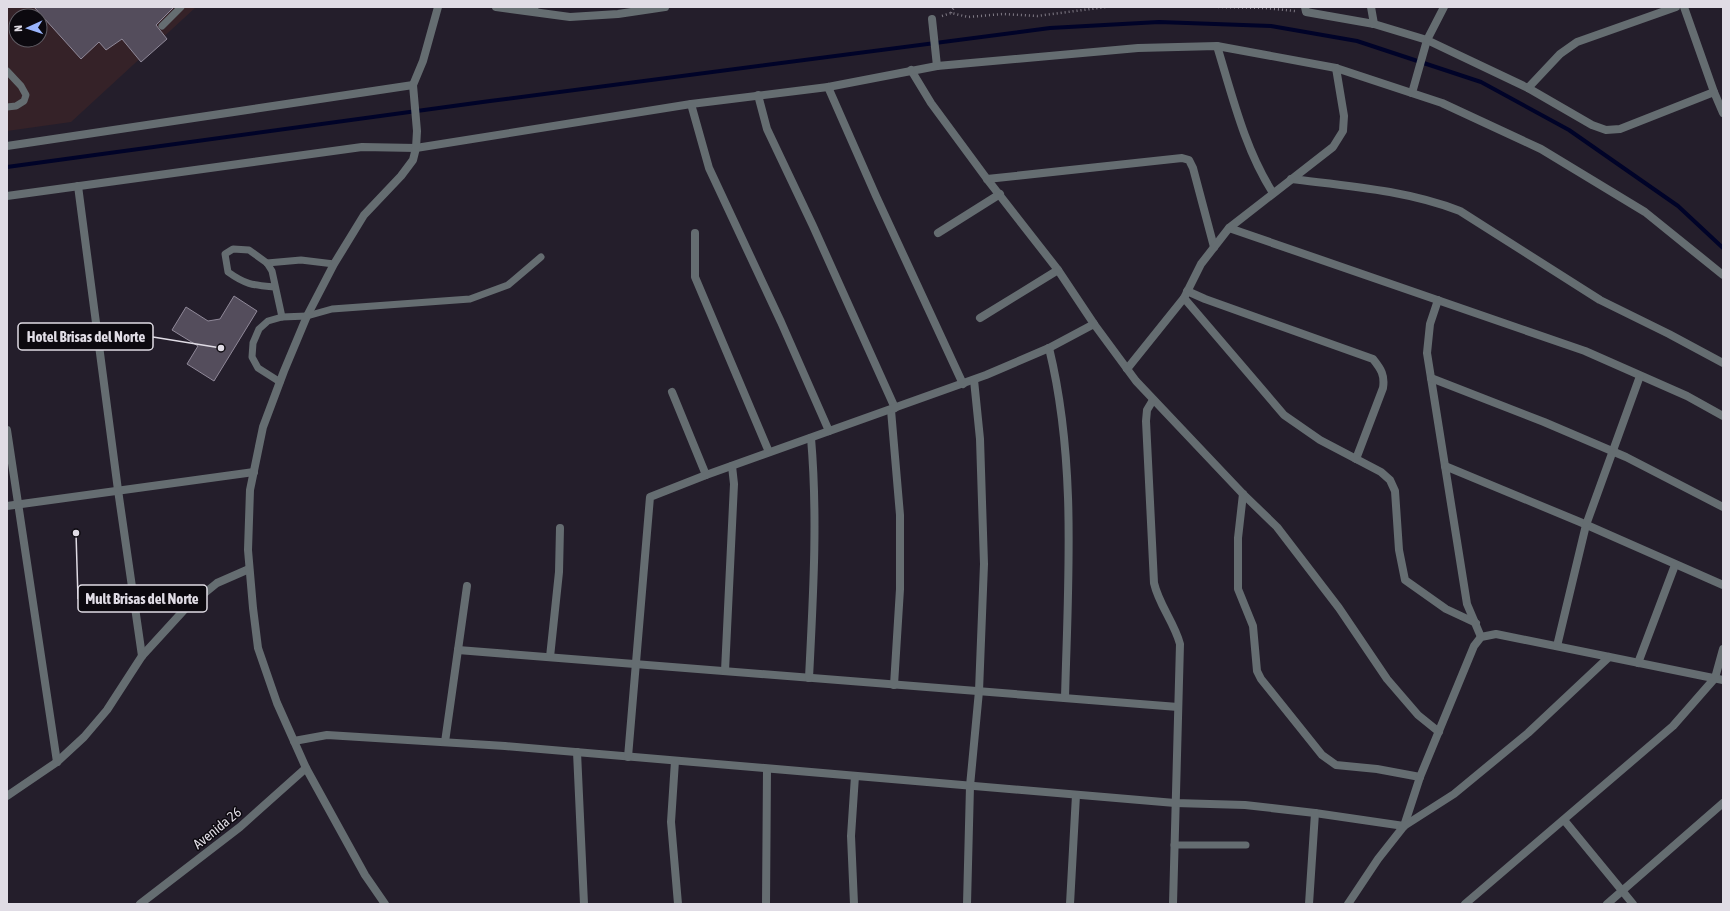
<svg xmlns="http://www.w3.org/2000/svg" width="1730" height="911" viewBox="0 0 1730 911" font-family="'Asap Condensed',sans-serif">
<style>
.industrial{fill:#352228;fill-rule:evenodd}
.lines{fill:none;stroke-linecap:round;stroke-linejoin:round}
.stream{stroke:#000328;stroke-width:4}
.building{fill:#544d5c;stroke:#908999}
.path{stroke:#807b86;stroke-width:2.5;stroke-dasharray:1 3;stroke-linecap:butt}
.service{stroke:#656d71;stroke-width:7}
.pedestrian{stroke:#656d71;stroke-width:8}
.minor{stroke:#656d71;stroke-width:8}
.tertiary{stroke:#656d71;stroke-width:8}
.labels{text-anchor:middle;stroke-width:3;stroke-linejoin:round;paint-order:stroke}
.street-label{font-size:14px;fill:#e0dce5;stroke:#0c090f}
.leader{fill:none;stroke:#e0dce5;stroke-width:1.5}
.callout-dot{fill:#e0dce5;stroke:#0c090f;stroke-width:1.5}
.callout{fill:#0c090f;stroke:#e0dce5;stroke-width:1.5}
.callout-label{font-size:15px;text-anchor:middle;font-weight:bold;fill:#e0dce5}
</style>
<rect width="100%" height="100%" fill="#241e2b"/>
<path class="industrial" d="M7 7H196L71 122 7 131ZM16 16H40V40H16Z"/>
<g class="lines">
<path class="stream" d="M7 167 490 101 1050 28 1159 22 1271 26 1357 41 1481 82 1569 130 1678 206 1723 248"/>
</g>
<g class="building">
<path d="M34 7H174L156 25 167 39 141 62 122 39 106 50 99 42 81 59Z"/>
<path d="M234 296 257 311 214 381 187 364 198 346 172 330 186 307 208 321 220 319Z"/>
</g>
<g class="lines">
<g class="path">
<path d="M1218 7 1265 8 1295 11"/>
<path d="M951 13 954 7"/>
<path d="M942 16 951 13 968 17 1003 14 1037 16 1106 7"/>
</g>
<g class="service">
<path d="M523 10 535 7"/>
<path d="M162 26 181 7"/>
<path d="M7 71 21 86 26 95 24 101 16 106 7 107"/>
<path d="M267 263 301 260 334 264"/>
<path d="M275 287C253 285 246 285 228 272L225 254 233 249 249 250 267 263 272 271 282 317"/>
<path d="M280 382 258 368 252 357 253 343 259 329 268 321 282 317 307 316 332 309 470 299 508 285 541 257"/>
<path d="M1174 845H1246"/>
</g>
<g class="pedestrian">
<path d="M932 19 937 66"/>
<path d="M1412 93 1427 40"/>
</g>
<g class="minor">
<path d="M1305 7 1306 12 1374 24 1427 40 1528 88 1592 125 1606 130 1620 129 1714 92"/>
<path d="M1371 7 1374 24"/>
<path d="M1684 7 1714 92 1723 113"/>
<path d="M1427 40 1444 7"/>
<path d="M1217 46C1232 95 1245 150 1273 193"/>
<path d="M911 70 931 103 987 179 1058 270 1094 324 1136 381 1243 494 1277 527 1339 608 1387 679 1418 715 1439 732"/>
<path d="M828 87 876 196 963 384"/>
<path d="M1528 88 1560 54 1577 42 1676 7"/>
<path d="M758 95 767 129 813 226 895 408"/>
<path d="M691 104 709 168 781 322 829 431"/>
<path d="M7 146 413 85"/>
<path d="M987 179 1182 158 1189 160 1193 168 1214 247"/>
<path d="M1291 179C1347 186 1406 190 1460 211L1600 300 1669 334 1723 363"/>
<path d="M78 186 118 490 142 656"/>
<path d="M7 196 362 147 416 148 691 104 828 87 937 66 1138 48 1217 46 1336 68 1442 103 1541 149 1645 212 1723 275"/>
<path d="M1229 228 1585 351 1687 396 1723 416"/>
<path d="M695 233V277L769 452"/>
<path d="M938 233 1000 194"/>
<path d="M1187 291 1205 299 1373 359C1381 369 1385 375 1383 388L1356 459"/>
<path d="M1184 298 1284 415 1320 440 1381 472 1390 480 1395 491 1399 550 1405 580 1446 609 1476 623"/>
<path d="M1438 300 1430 324 1427 353 1467 604 1481 637"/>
<path d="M980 318 1058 270"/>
<path d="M1049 348C1077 462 1068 582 1065 698"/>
<path d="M1127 369 1184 298 1201 264 1229 228 1333 147 1343 131 1344 116 1336 68"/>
<path d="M1431 378 1544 422 1626 457 1723 507"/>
<path d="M672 392 706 475"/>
<path d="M1153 400 1147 410 1146 421 1154 583C1159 605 1174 622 1180 644L1173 904"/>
<path d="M891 410 900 515V589L894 685"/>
<path d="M7 430 57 762"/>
<path d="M1445 466 1580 522 1723 585"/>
<path d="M1243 494 1238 538V589L1253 626 1257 671 1261 679 1322 755 1336 765 1377 769 1420 777"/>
<path d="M7 506 254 472"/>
<path d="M1557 646 1586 525 1640 376"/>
<path d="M458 650 1178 707"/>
<path d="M550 657 559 572 560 528"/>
<path d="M1638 663 1675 565"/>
<path d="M725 671 734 484 732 466"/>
<path d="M809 678C813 598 818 518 811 438"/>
<path d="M294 741 327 735 505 746 1175 803 1245 805 1315 813 1404 826"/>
<path d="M445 742 467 586"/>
<path d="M577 752 584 904"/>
<path d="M628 757 650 497 706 475 986 375 1049 348 1094 324"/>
<path d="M675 761 671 822 678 904"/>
<path d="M7 796 57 762 84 737 107 710 142 656 185 609 217 583 249 569"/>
<path d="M1564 820 1633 904"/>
<path d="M1404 826 1420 777 1474 646 1481 637 1496 634 1723 680"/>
<path d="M140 904 240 827 306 768"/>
<path d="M766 904 767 769"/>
<path d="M854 904 851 836 855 776"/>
<path d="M967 904 970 786 979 691 984 564 980 439 974 380"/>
<path d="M1070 904 1076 795"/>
<path d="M1309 904 1315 813"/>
<path d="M1348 904 1378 859 1404 826 1454 794 1528 733 1609 657"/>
<path d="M1465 904 1673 726 1715 678 1723 649"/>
<path d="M1607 904 1723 803"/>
</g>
<g class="tertiary">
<path d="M496 7 570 17 618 14 665 7"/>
<path d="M385 904 365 875 306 768 277 703 258 648 253 608 248 550 250 490 263 427 284 371 307 316 334 264 364 215 401 176 413 160 416 148 417 131 413 85 423 61 438 7"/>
</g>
</g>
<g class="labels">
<g class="street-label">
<text transform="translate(217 828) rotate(-39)" y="5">Avenida 26</text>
</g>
</g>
<path class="leader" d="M221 348L153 337M76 533L78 599"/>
<g class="callout-dot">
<circle cx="221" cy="348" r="4"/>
<circle cx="76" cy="533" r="4"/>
</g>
<g class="callout">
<rect x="18" y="323" width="135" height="27" rx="4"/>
<rect x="78" y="585" width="129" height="27" rx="4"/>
</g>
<g class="callout-label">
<text x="86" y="342">Hotel Brisas del Norte</text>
<text x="142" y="604">Mult Brisas del Norte</text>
</g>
<rect width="1730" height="911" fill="none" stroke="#e0dce5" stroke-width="16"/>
<g transform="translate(28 28) rotate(267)"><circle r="19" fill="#0c090f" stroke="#615d65"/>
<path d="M0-3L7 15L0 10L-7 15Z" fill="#9bb5fd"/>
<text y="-6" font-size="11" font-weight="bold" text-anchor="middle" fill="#e0dce5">N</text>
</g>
</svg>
